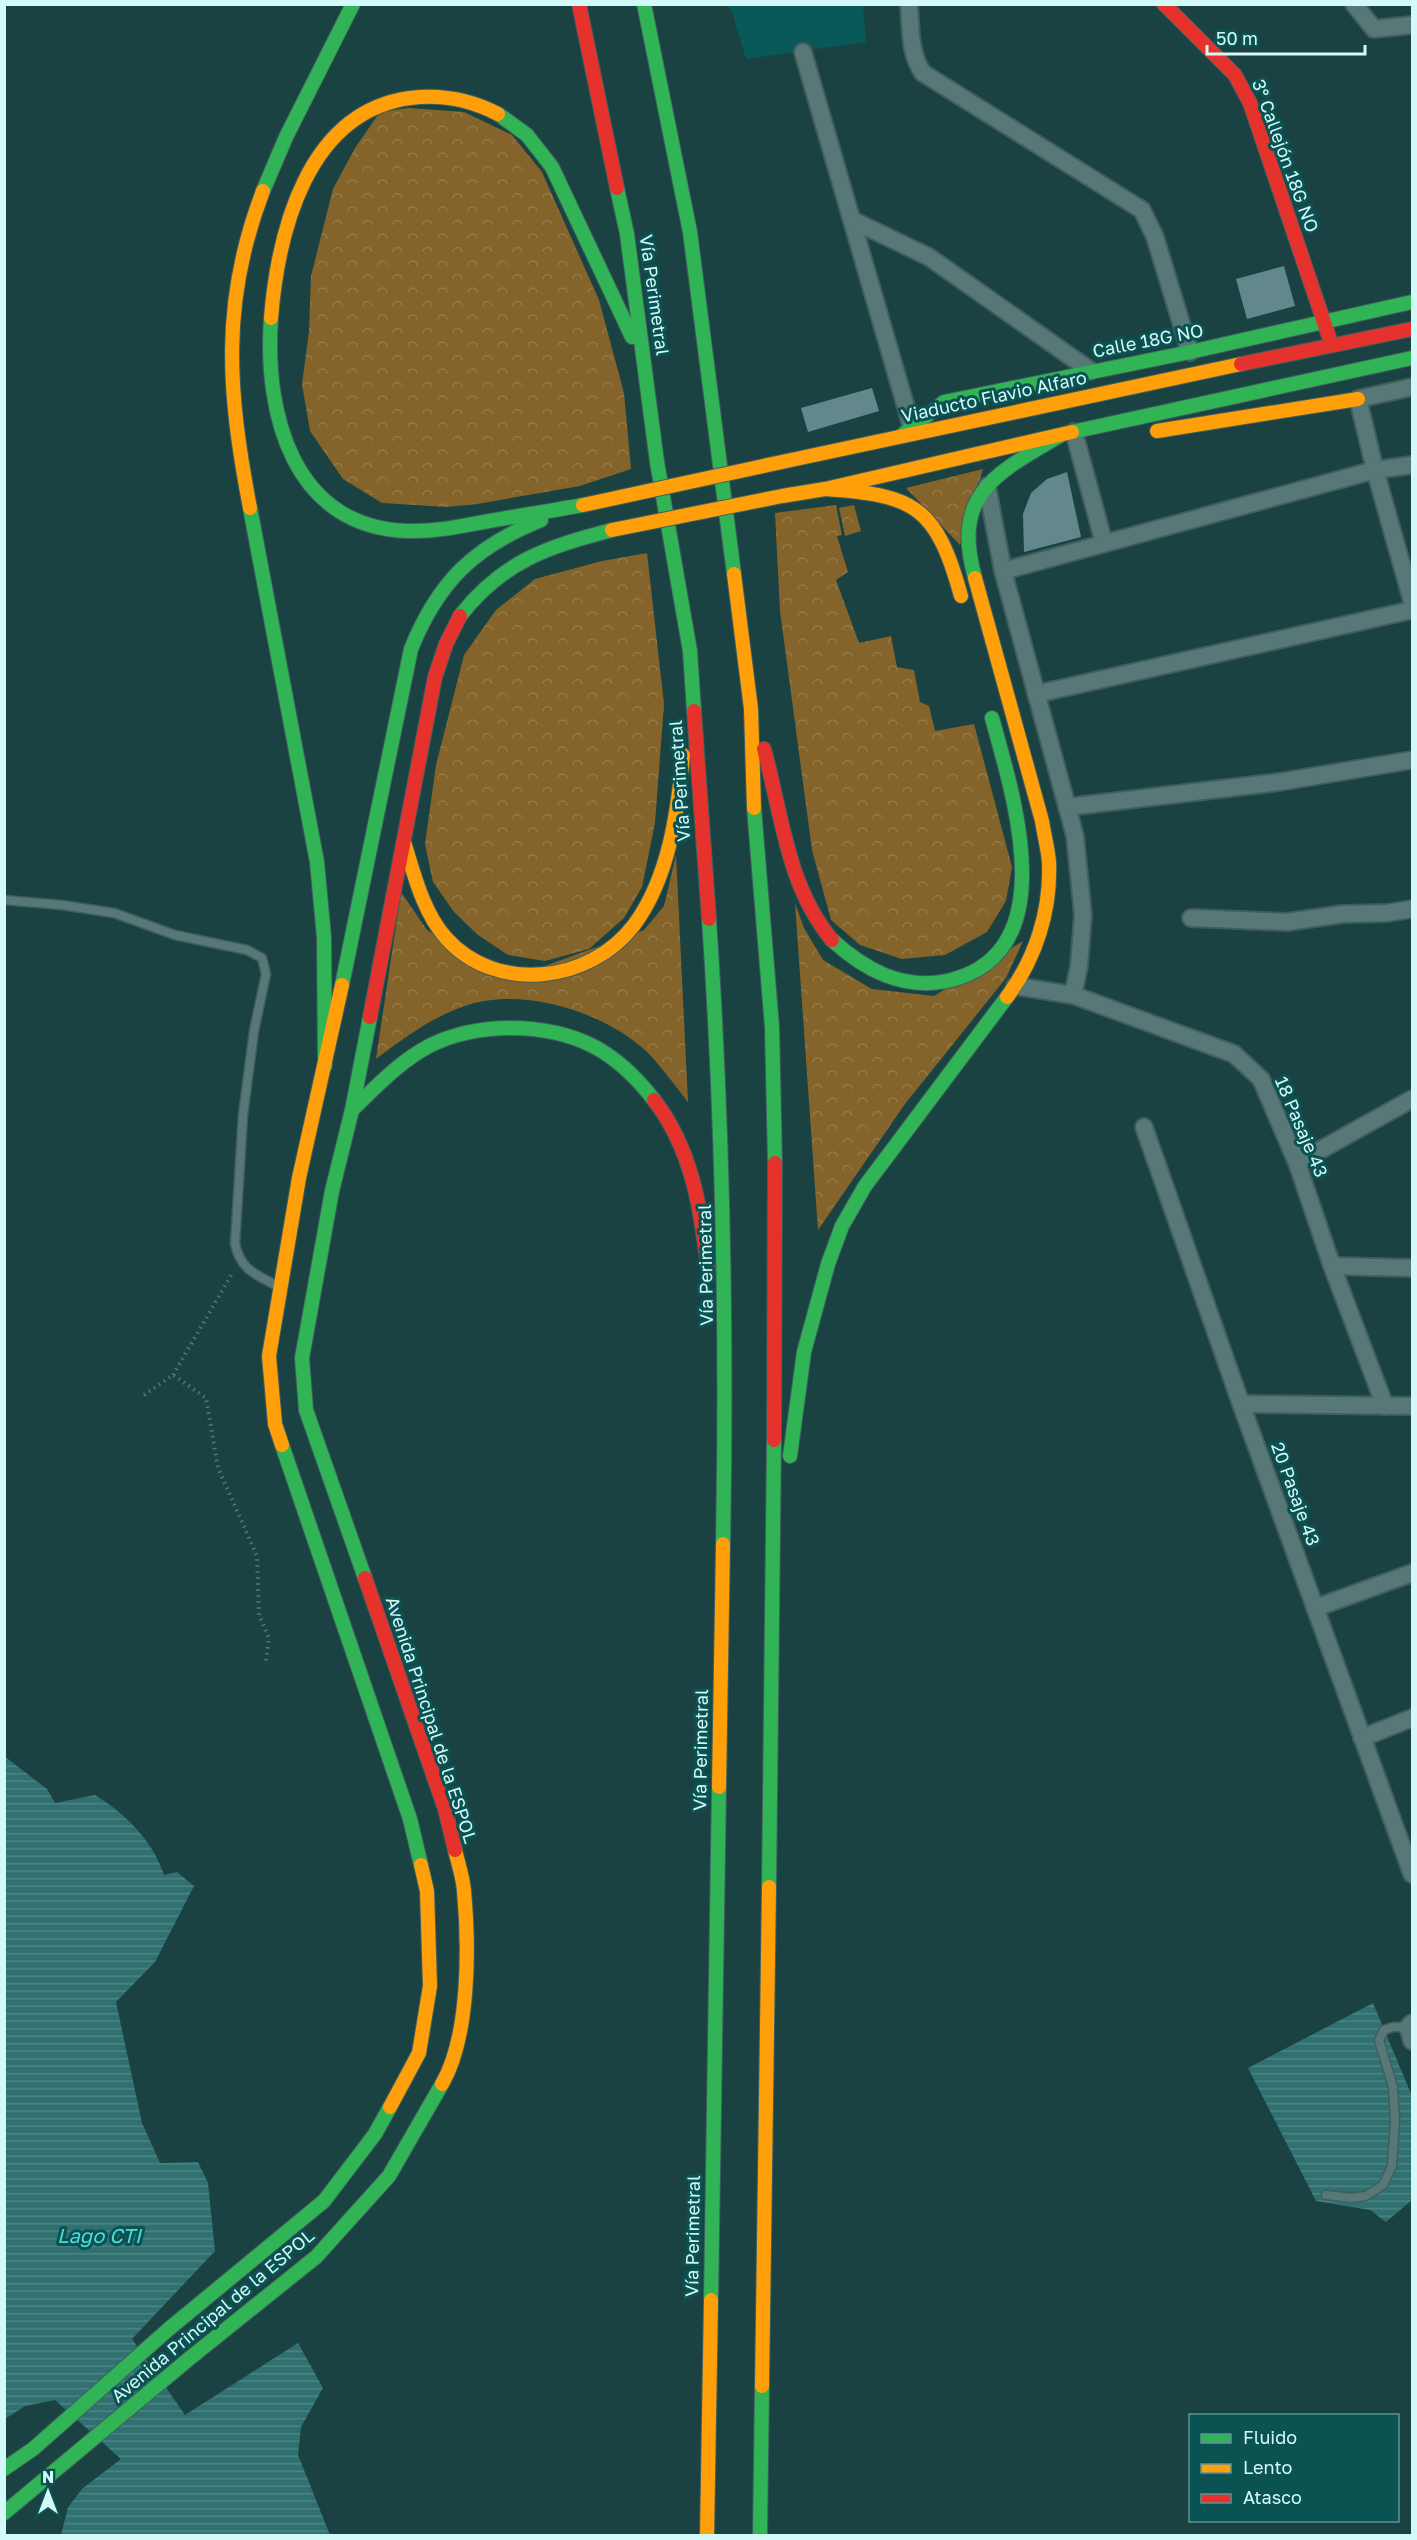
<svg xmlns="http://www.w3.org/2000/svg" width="1417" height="2540" viewBox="0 0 1417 2540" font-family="'Golos Text',sans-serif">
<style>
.built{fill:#095959}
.forest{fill:url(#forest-crowns)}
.water{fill:url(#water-rules)}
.building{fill:#62888d}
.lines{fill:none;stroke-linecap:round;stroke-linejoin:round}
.lane-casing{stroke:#405e5e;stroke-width:11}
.street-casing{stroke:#405e5e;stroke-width:20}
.fast-casing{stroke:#405e5e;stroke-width:16}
.slow-casing{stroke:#405e5e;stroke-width:16}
.jam-casing{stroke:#405e5e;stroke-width:16}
.path{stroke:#587474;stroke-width:4;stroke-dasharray:1.5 4.5;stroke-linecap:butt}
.lane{stroke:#587777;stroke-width:8}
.street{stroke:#587777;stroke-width:16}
.fast{stroke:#30b455;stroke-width:14}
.slow{stroke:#ff9f0a;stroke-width:14}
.jam{stroke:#e5322d;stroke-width:14}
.slow-bridge-casing{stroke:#405e5e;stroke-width:16;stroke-linecap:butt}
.slow-bridge{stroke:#ff9f0a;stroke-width:14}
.labels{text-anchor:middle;stroke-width:6;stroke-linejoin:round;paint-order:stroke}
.street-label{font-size:18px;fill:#d3faf9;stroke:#0b5252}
.water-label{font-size:20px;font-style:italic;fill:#4edcdb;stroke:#0b5252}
</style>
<defs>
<pattern id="forest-crowns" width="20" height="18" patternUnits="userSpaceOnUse" patternTransform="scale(1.5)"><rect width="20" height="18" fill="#84642a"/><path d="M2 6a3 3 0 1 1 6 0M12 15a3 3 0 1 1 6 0" fill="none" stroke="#947b4a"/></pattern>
<pattern id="water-rules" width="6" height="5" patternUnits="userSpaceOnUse" patternTransform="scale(1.5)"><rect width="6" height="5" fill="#307070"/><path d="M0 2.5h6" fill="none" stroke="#4d8585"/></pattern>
</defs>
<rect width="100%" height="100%" fill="#1b4242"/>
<path class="built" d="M727 5H863L866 42 746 59 732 12Z"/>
<g class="forest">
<path d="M409 108 464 112 512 135 542 172 599 300 624 393 631 469 580 486 477 504 447 507 382 503 343 479 310 431 302 384 309 331 311 276 333 189 355 148 380 112Z"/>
<path d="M983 469 960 545 906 488Z"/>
<path d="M836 505 842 535 837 536 848 572 836 580 859 643 891 636 897 667 914 670 920 702 929 706 935 731 974 724 1012 867 1006 901 987 932 945 955 902 959 860 945 831 920 812 850 780 611 775 513Z"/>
<path d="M854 505 861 531 845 536 839 508Z"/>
<path d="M647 553 664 704 655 823 642 887 624 918 589 949 545 961 508 955 478 935 454 912 433 882 425 844 436 765 464 655 496 610 535 579 602 561Z"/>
<path d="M676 855 688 1102C675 1086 662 1067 647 1052 605 1012 522 986 465 1006 432 1017 404 1038 376 1059L401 892 427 930 509 979 644 930 664 906Z"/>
<path d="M795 903 804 928 823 960 872 989 934 996 1023 941 1006 978 905 1104 818 1230Z"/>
</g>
<g class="water">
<path d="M4 1756 47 1789 55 1803 95 1795C126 1814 153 1841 164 1875L177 1872 194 1886 155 1962 116 2002 142 2123 160 2163 198 2162 208 2183 215 2251 132 2339 185 2415 298 2343 323 2388 301 2427 298 2455 330 2535H61L68 2507 83 2488 121 2459 55 2400 25 2406 5 2419Z"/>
<path d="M1373 2003 1412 2096V2200L1386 2222 1370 2210 1316 2201 1248 2068Z"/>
</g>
<g class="building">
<path d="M1284 266 1295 306 1247 319 1236 279Z"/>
<path d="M872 388 879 411 808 432 801 408Z"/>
<path d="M1067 472 1081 537 1024 552 1023 514 1031 493 1047 479Z"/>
</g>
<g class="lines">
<defs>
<g id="lane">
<path d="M4 900 62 905 114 913 175 935 247 950 262 958 266 974 254 1031 243 1115 235 1244C241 1271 256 1274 279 1287"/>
<path d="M1326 2195 1352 2198 1366 2196 1383 2185 1392 2166 1395 2120 1393 2087 1379 2040 1384 2030 1393 2027H1408"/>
</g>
<g id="street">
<path d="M909 4C911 28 909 53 923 73L1142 210 1155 237 1190 352"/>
<path d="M1354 4 1374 29 1412 25"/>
<path d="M803 52 912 428"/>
<path d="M852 220 929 257 1091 371"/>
<path d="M1412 387 1358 399 1375 470 1412 601"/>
<path d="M1074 432 1104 543"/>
<path d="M987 486 1003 571 1075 836 1083 915 1079 966 1073 995"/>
<path d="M1003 571 1375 470 1412 465"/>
<path d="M1036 694 1412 610"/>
<path d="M1067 807 1279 782 1412 760"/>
<path d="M1191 918 1287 922 1343 914 1387 913 1412 909"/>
<path d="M1015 986 1073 995 1234 1054 1261 1079 1297 1163 1332 1266 1385 1406"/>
<path d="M1144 1127 1241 1404 1412 1874"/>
<path d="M1297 1163 1412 1099"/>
<path d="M1332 1266 1412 1268"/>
<path d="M1241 1404 1412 1406"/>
<path d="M1315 1608 1412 1573"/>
<path d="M1362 1738 1412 1718"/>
<path d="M1412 2023 1408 2027 1412 2041"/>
</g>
<g id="fast">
<path d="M644 4 690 232 734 574"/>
<path d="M498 114 527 135 552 167 632 337"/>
<path d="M617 188 627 234 657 462 690 651 694 711"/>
<path d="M263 191 286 137 353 4"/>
<path d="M271 318C264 414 293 527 407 531 433 532 458 527 484 522 517 516 550 511 583 505"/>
<path d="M1072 432 1412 358"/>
<path d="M901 436 944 402 1190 352 1412 302"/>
<path d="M250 508 317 862 324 937 325 1066"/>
<path d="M975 578C951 493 997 473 1061 435"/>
<path d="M460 616C503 561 547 547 612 530"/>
<path d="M754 808 772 1027 775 1163"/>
<path d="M709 919C723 1127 727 1335 723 1544"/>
<path d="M832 940C865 970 902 990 947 981 1066 955 1013 795 992 718"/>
<path d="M342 985 411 649C438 582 474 547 541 520"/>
<path d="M352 1110C376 1087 399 1062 429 1046 477 1022 545 1022 593 1046 618 1059 637 1078 654 1100"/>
<path d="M282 1445 410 1819 421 1865"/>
<path d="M790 1456 804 1352 828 1264 842 1226 865 1186 1007 997"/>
<path d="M365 1578 306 1410 302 1358 332 1191 352 1110 370 1017"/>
<path d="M769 1887 774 1440"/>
<path d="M711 2300 719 1787"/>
<path d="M4 2469 33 2449 170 2328 324 2201 375 2134 390 2107"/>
<path d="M4 2513 190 2358 316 2257 389 2176 442 2084"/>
<path d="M760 2536 762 2386"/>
</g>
<g id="slow">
<path d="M271 318C278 232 307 112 410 98 441 94 471 100 498 114"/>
<path d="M1157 431 1358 399"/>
<path d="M777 463 1241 364"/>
<path d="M825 489C915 495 936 506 961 596"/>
<path d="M782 496 825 489 1072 432"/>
<path d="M250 508C228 393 220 303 263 191"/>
<path d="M734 574 751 709 754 808"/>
<path d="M975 578 1042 821C1044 834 1048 849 1049 862 1051 910 1036 958 1007 997"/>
<path d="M404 842C414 874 423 912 446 938 496 994 590 983 634 925 669 878 678 811 683 755"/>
<path d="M282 1445 275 1424 269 1356 299 1178 342 985"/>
<path d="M719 1787 723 1544"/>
<path d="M442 2084C470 2036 469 1945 464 1891 463 1877 458 1863 455 1850"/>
<path d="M390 2107 419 2053 430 1986 427 1891 421 1865"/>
<path d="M762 2386 769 1887"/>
<path d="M707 2536 711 2300"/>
</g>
<g id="jam">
<path d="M579 4 617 188"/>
<path d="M1164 4 1235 75 1250 103 1329 337"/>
<path d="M1241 364 1412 329"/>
<path d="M694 711 709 919"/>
<path d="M764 749C782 815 787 886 832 940"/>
<path d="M370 1017 435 677 446 644 460 616"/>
<path d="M654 1100C692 1149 701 1209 708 1269"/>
<path d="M774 1440 775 1163"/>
<path d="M365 1578 445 1809 455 1850"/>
</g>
</defs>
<use href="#lane" class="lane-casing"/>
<use href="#street" class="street-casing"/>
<use href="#fast" class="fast-casing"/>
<use href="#slow" class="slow-casing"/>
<use href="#jam" class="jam-casing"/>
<g class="path">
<path d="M173 1375 233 1272"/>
<path d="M144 1395 173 1375 206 1398 218 1468 257 1556 259 1615 269 1638 266 1661"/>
</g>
<use href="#lane" class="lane"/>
<use href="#street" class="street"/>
<use href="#fast" class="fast"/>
<use href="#slow" class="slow"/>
<use href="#jam" class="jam"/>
<defs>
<g id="slow-bridge">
<path d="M583 505 777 463"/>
<path d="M612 530 782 496"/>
</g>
</defs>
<use href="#slow-bridge" class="slow-bridge-casing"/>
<use href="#slow-bridge" class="slow-bridge"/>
</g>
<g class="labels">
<g class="street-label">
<text transform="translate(1285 156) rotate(70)" y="6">3° Callejón 18G NO</text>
<text transform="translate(654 295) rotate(82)" y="6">Vía Perimetral</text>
<text transform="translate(1148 341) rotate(-11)" y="6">Calle 18G NO</text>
<text transform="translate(994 397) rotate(-12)" y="6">Viaducto Flavio Alfaro</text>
<text transform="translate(680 781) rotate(-94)" y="6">Vía Perimetral</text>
<text transform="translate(1301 1127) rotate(67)" y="6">18 Pasaje 43</text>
<text transform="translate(706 1265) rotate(-91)" y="6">Vía Perimetral</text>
<text transform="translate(1295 1494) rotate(70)" y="6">20 Pasaje 43</text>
<text transform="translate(431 1720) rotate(72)" y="6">Avenida Principal de la ESPOL</text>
<text transform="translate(701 1750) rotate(-89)" y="6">Vía Perimetral</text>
<text transform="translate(693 2236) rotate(-89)" y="6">Vía Perimetral</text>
<text transform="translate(213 2316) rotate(-40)" y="6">Avenida Principal de la ESPOL</text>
</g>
<g class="water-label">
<text x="99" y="2243">Lago CTI</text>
</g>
</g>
<rect width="1417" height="2540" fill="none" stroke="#d3faf9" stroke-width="12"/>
<rect x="1189" y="2414" width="210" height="108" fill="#0b5252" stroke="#5b9595" stroke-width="1.5"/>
<rect x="1201" y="2434" width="30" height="9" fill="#30b455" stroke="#5b9595" stroke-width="1.5"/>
<text x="1243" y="2444" font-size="18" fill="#d3faf9">Fluido</text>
<rect x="1201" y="2464" width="30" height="9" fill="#ff9f0a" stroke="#5b9595" stroke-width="1.5"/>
<text x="1243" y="2474" font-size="18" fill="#d3faf9">Lento</text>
<rect x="1201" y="2494" width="30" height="9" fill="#e5322d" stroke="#5b9595" stroke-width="1.5"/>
<text x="1243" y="2504" font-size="18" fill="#d3faf9">Atasco</text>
<g transform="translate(48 2492)" stroke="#0b5252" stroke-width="4.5" paint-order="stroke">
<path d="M0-4.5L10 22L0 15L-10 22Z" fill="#d3faf9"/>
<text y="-9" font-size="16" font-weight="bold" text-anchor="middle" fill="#d3faf9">N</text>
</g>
<path d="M1207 45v9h158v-9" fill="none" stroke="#d3faf9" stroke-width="3"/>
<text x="1216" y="45" font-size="18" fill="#d3faf9" stroke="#0b5252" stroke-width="4.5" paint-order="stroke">50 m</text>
</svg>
